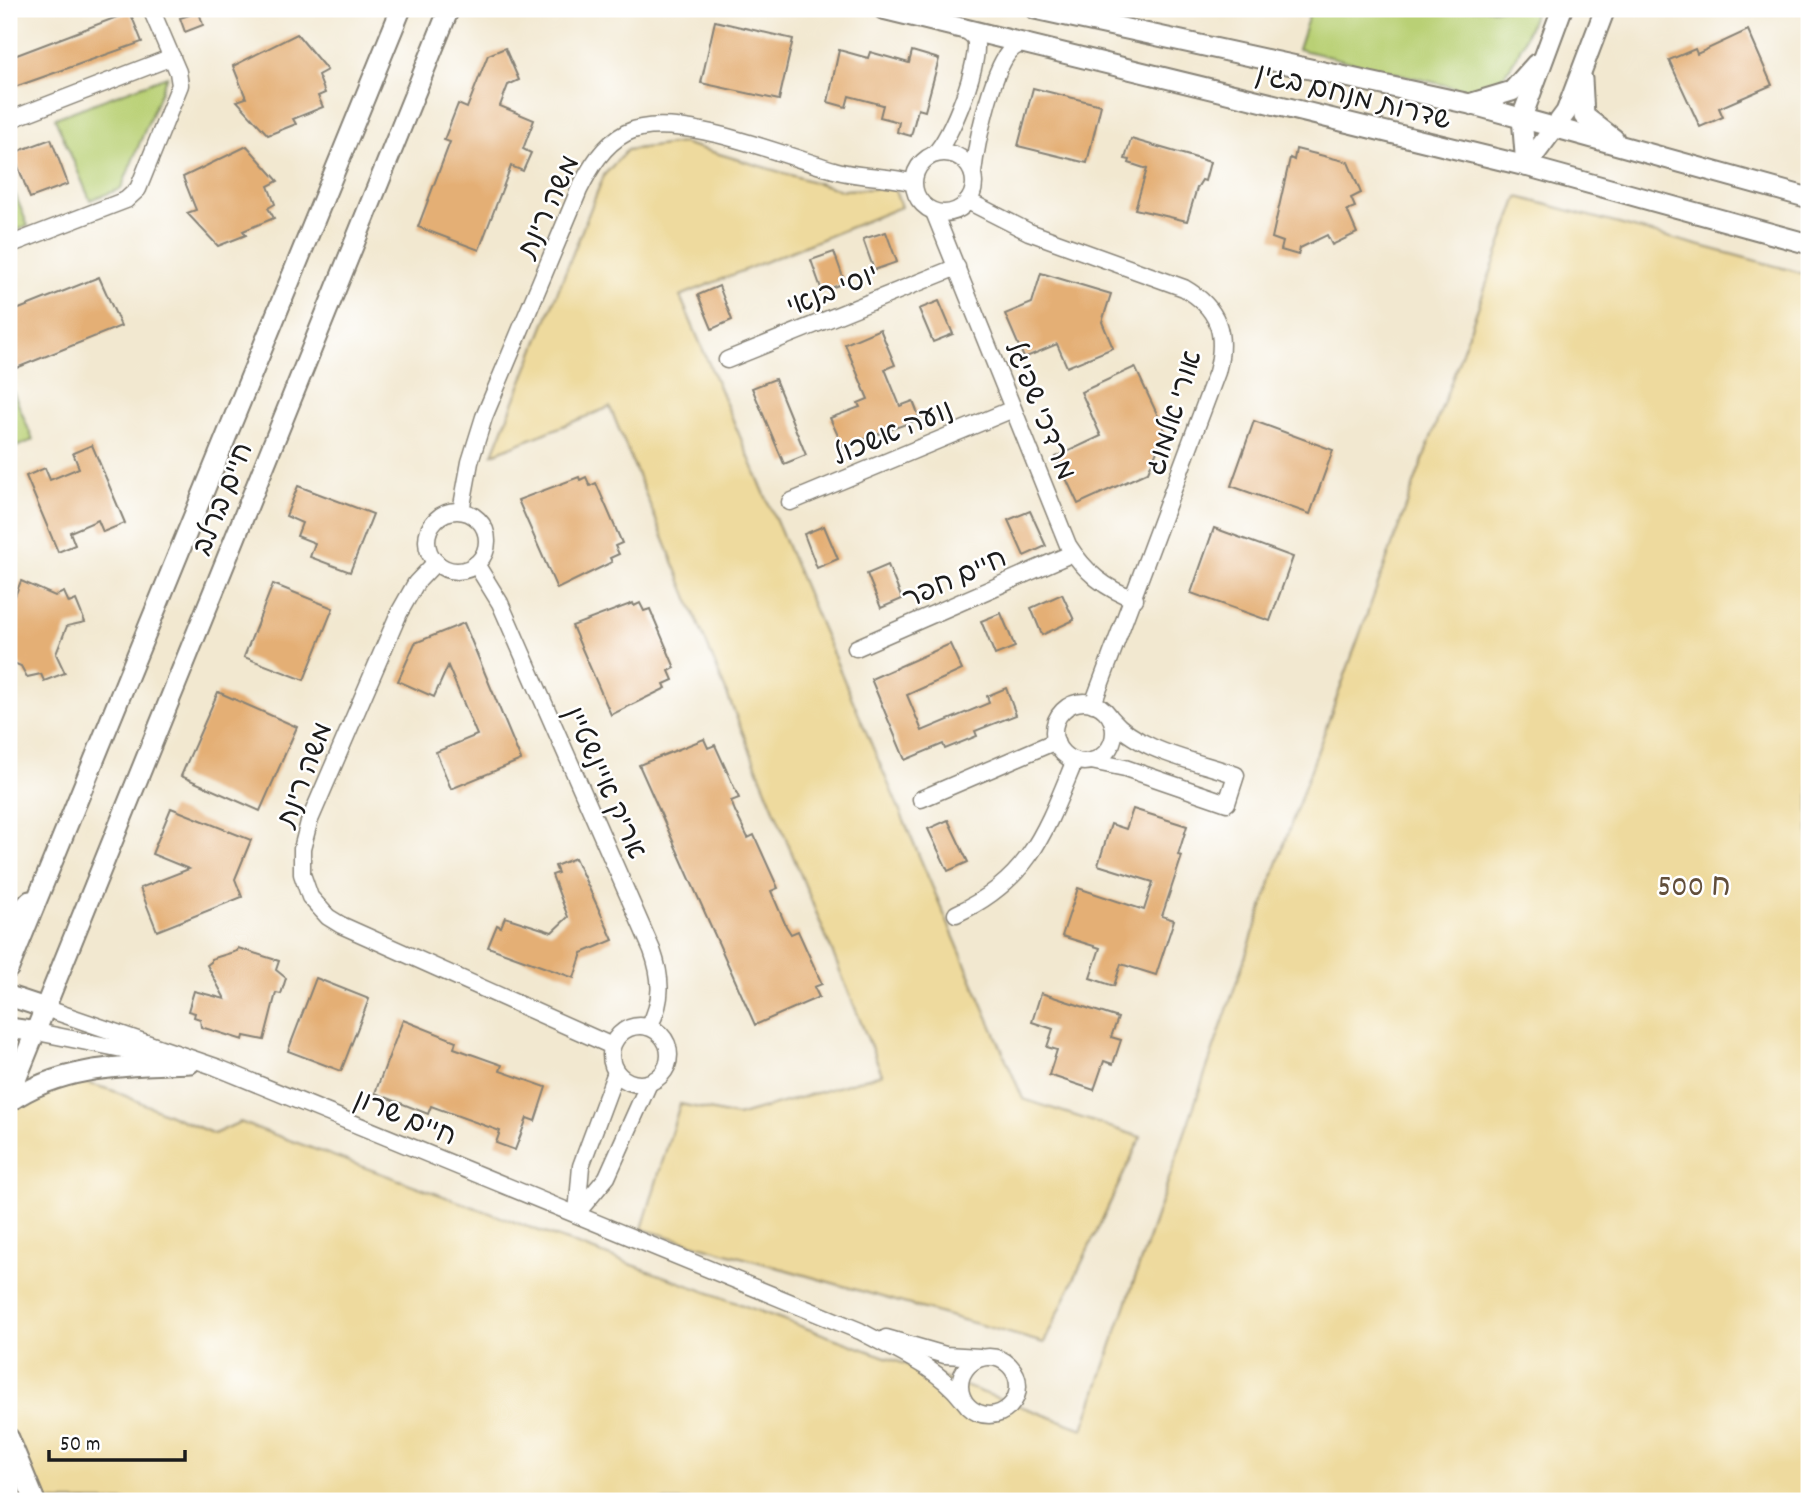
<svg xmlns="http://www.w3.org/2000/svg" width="1818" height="1510" viewBox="0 0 1818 1510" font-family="Dekko,'Playpen Sans Hebrew',sans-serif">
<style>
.green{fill:#b9d074;stroke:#6a7648;stroke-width:2}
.sand{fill:#eeda9e;stroke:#857b5d;stroke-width:2}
.building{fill:#e4af75}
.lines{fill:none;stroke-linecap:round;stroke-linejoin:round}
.minor-casing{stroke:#878276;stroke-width:19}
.tertiary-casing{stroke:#878276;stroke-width:23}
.minor{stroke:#fff;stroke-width:16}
.tertiary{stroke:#fff;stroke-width:19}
.labels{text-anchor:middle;stroke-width:5;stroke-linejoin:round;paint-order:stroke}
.street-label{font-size:28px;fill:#1c1c1c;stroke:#fff}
.neighbourhood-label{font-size:30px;fill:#624f3b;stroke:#fff}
</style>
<rect width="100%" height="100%" fill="#fff"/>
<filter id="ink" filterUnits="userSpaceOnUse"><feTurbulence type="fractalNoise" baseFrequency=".0143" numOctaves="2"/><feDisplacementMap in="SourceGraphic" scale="14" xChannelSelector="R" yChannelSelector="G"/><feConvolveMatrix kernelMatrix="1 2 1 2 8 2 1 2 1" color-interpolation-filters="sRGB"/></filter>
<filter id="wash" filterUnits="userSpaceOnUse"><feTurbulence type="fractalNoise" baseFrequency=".00686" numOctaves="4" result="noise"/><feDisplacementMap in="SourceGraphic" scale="28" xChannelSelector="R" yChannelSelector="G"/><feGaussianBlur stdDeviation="1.57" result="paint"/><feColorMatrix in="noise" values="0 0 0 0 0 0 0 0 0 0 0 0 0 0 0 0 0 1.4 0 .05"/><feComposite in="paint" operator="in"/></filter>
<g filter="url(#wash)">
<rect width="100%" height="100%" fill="#f2e8d0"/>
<g class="green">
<path d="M1311 9H1536C1522 43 1514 83 1473 92L1298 49Z"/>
<path d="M167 76 121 189 90 200 55 118Z"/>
<path d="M9 179 28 226 9 233Z"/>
<path d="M12 389 33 440 9 450V391Z"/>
</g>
<g class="sand">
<path d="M682 143 841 190 894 188 901 207 680 296 1023 1099 1141 1137 1044 1343 642 1229 680 1104 737 1116 882 1074 610 407 493 454 604 175 627 150Z"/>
<path d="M1518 197 1809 275V1501H29L9 1452V1098L64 1080 87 1083 114 1091 214 1134 240 1122 1083 1429 1285 841Z"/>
</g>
<g id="blocks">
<g class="building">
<path d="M130 12 142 42 9 89V58Z"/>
<path d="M199 12 203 25 185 32 180 18Z"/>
<path d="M715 21 793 39 779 100 701 83Z"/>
<path d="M1748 30 1772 85 1719 108 1723 117 1700 127 1669 60 1695 49 1697 54Z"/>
<path d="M297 34 327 70 318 75 325 93 318 96 323 107 293 119 296 124 268 135 237 101 246 98 233 66Z"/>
<path d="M505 48 519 80 508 85 500 106 534 120 523 149 531 153 523 171 511 166 479 250 418 227 450 142 444 140 458 104 467 108 488 55Z"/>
<path d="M839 50 868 58 870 52 909 63 912 51 939 59 925 111 918 109 911 136 897 132 899 122 880 117 883 105 849 96 846 107 828 102Z"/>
<path d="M1033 88 1101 105 1087 163 1018 146Z"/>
<path d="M51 139 68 184 30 198 13 153Z"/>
<path d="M1131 139 1210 162 1205 181 1202 180 1197 188 1187 221 1135 209 1147 169 1129 163 1130 160 1125 159Z"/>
<path d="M247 146 278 181 268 186 275 204 268 208 274 218 243 231 246 235 218 246 187 213 196 210 183 177Z"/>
<path d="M1296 149 1348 162 1361 193 1351 198 1355 207 1347 210 1357 233 1332 245 1327 235 1300 248 1298 255 1281 250 1283 242 1272 238 1290 158 1294 160Z"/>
<path d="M886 232 897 262 874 270 863 239Z"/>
<path d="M834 252 845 283 822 291 811 260Z"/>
<path d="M1041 273 1111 294 1102 322 1113 348 1067 367 1057 344 1024 358 1005 314 1032 303Z"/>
<path d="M99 277 121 326 9 371V313Z"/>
<path d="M719 286 732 320 712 329 698 295Z"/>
<path d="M939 301 953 334 933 342 919 309Z"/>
<path d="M880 329 895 365 885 369 900 406 913 401 920 419 843 447 830 418 860 407 858 403 868 399 845 344Z"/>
<path d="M1135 367 1165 431 1148 472 1078 504 1056 457 1101 436 1081 392Z"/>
<path d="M775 379 806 455 784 464 752 388Z"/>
<path d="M1254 421 1333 450 1310 514 1231 486Z"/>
<path d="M92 445 125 523 103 532 98 520 70 532 75 545 58 552 26 476 45 468 50 480 79 468 73 453Z"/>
<path d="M579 477 580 480 586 477 590 486 596 483 622 543 615 546 619 554 610 558 612 562 557 589 518 500Z"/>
<path d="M298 486 373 514 350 572 310 557 315 543 297 536 302 523 286 516Z"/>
<path d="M1030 511 1046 546 1024 556 1008 520Z"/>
<path d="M824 526 838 559 817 568 804 534Z"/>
<path d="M1214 528 1293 557 1270 621 1191 593Z"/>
<path d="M888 565 902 599 881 608 867 574Z"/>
<path d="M21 581 55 596 64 592 69 603 76 600 85 622 67 626 56 654 65 673 44 681 41 674 27 677 21 666 9 661V611Z"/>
<path d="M273 584 333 608 304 680 244 657Z"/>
<path d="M1062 594 1074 620 1042 635 1031 608Z"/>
<path d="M633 603 634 606 640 603 644 611 650 609 675 668 669 671 673 680 664 684 666 688 611 715 572 626Z"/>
<path d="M1001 613 1015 647 995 655 981 621Z"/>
<path d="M464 623 521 760 451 789 436 752 477 735 448 666 434 697 398 681 415 643Z"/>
<path d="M950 644 962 670 907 695 922 731 989 703 987 696 1006 688 1016 715 975 731 977 736 945 749 943 744 905 760 871 679Z"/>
<path d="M218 692 297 727 260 811 181 776Z"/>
<path d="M704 739 708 748 715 745 739 798 731 801 735 811 748 838 754 835 778 888 771 891 786 926 791 934 798 931 822 984 814 987 819 997 755 1025 639 765Z"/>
<path d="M171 808 251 840 235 879 242 897 157 931 140 888 189 869 152 854Z"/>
<path d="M1133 809 1187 826 1178 855 1182 856 1162 916 1174 920 1156 975 1121 964 1114 986 1090 978 1100 948 1062 936 1078 888 1144 910 1153 882 1098 865 1111 824 1126 829Z"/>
<path d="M948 820 968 862 948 871 928 829Z"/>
<path d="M575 858 613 940 582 953 574 978 488 947 497 925 501 927 505 917 552 932 568 917 552 875 558 873 555 866Z"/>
<path d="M238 948 279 961 276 970 286 978 281 994 276 993 264 1040 244 1036 243 1040 201 1027 200 1019 194 1017 195 1013 188 1011 194 991 225 999 207 965 211 962V959L237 951Z"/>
<path d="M316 978 369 999 341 1071 288 1051Z"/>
<path d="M1041 993 1118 1018 1111 1037 1121 1040 1113 1064 1104 1061 1094 1090 1049 1075 1057 1050 1047 1047 1053 1029 1032 1022Z"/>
<path d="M403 1020 456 1041 454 1048 502 1065 500 1071 546 1087 535 1121 527 1118 515 1150 496 1143 500 1131 431 1106 428 1114 375 1093Z"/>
</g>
</g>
</g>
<g filter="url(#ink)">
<use href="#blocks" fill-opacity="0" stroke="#878276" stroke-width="2"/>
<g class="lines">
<defs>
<g id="minor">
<path d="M9 120 172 57"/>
<circle cx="944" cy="183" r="30"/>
<path d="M934 154C951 140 982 59 975 38L963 27"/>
<path d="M973 173C976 145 991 74 1009 52 1015 45 1020 44 1028 43"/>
<path d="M968 201 1029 232 1184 288C1219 308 1227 334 1217 372L1093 704"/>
<path d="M934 212 1068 545C1085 572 1105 589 1135 599"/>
<path d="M9 245 126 200 138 189 180 85 178 72 151 9"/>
<path d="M727 360 957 267"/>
<path d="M790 502 1013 409"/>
<path d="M461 511 470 462 484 417 579 190C590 168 603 145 626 133 673 109 784 156 834 170 859 178 889 175 913 183"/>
<circle cx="457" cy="541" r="30"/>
<path d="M436 562 416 583 399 613 309 822 302 849V874L310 897 328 917 341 925 612 1046"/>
<path d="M476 564 500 603 652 950C662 978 663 1001 649 1027"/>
<path d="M856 648 1073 553"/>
<circle cx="1084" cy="732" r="30"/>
<path d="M1091 761 1125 768 1227 803 1236 775C1197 761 1139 752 1111 718"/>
<path d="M921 799 1056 741"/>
<path d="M956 914C1030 880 1046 830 1075 760"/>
<path d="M45 1008 216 1067 860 1331C895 1350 937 1367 962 1399"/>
<circle cx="640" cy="1055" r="29"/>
<path d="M37 1032 162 1057"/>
<path d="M577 1213 607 1177 649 1083"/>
<path d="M577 1213 581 1166 616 1072"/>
<path d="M886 1338 945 1355 980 1357"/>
<circle cx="989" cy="1386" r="29"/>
</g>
<g id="tertiary">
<path d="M883 9 1526 166 1809 244"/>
<path d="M1035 9 1470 104 1809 198"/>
<path d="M1582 79 1584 116 1614 139"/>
<path d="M1472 103 1512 91 1536 64"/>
<path d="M1526 166 1566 112 1605 9"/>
<path d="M1526 166 1522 117 1562 9"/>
<path d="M9 924 30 901"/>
<path d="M9 968 401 9"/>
<path d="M9 996 45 1008"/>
<path d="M9 1028 37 1032"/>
<path d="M9 1097 449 9"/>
<path d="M9 1102C62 1065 127 1066 190 1063"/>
<path d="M9 1438 35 1501"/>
</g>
</defs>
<use href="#minor" class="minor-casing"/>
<use href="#tertiary" class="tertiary-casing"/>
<use href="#minor" class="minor"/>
<use href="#tertiary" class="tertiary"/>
</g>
</g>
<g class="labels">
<g class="street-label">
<text transform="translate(1354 95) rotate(14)" y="10">שדרות מנחם בגין</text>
<text transform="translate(547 206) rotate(-65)" y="10">משה רינת</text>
<text transform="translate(832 289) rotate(-22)" y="10">יוסי בנאי</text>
<text transform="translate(1042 410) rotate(68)" y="10">מרדכי שפיגל</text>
<text transform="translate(1172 412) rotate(-72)" y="10">אורי אלמוג</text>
<text transform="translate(892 431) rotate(-23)" y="10">נועה אשכול</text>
<text transform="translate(221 498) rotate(-68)" y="10">חיים ברלב</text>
<text transform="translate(954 577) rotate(-24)" y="10">חיים חפר</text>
<text transform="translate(303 774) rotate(-69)" y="10">משה רינת</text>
<text transform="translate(607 782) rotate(66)" y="10">אריק איינשטיין</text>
<text transform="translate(406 1116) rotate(22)" y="10">חיים שרון</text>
</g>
<g class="neighbourhood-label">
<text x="1694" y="895">ח 500</text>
</g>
</g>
<rect width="1818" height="1510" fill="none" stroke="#fff" stroke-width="35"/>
<path d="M49 1450v10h136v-10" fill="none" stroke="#1c1c1c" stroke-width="3.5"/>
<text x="60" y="1450" font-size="21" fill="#1c1c1c" stroke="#ffffff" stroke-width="5" paint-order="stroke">50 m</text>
</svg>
